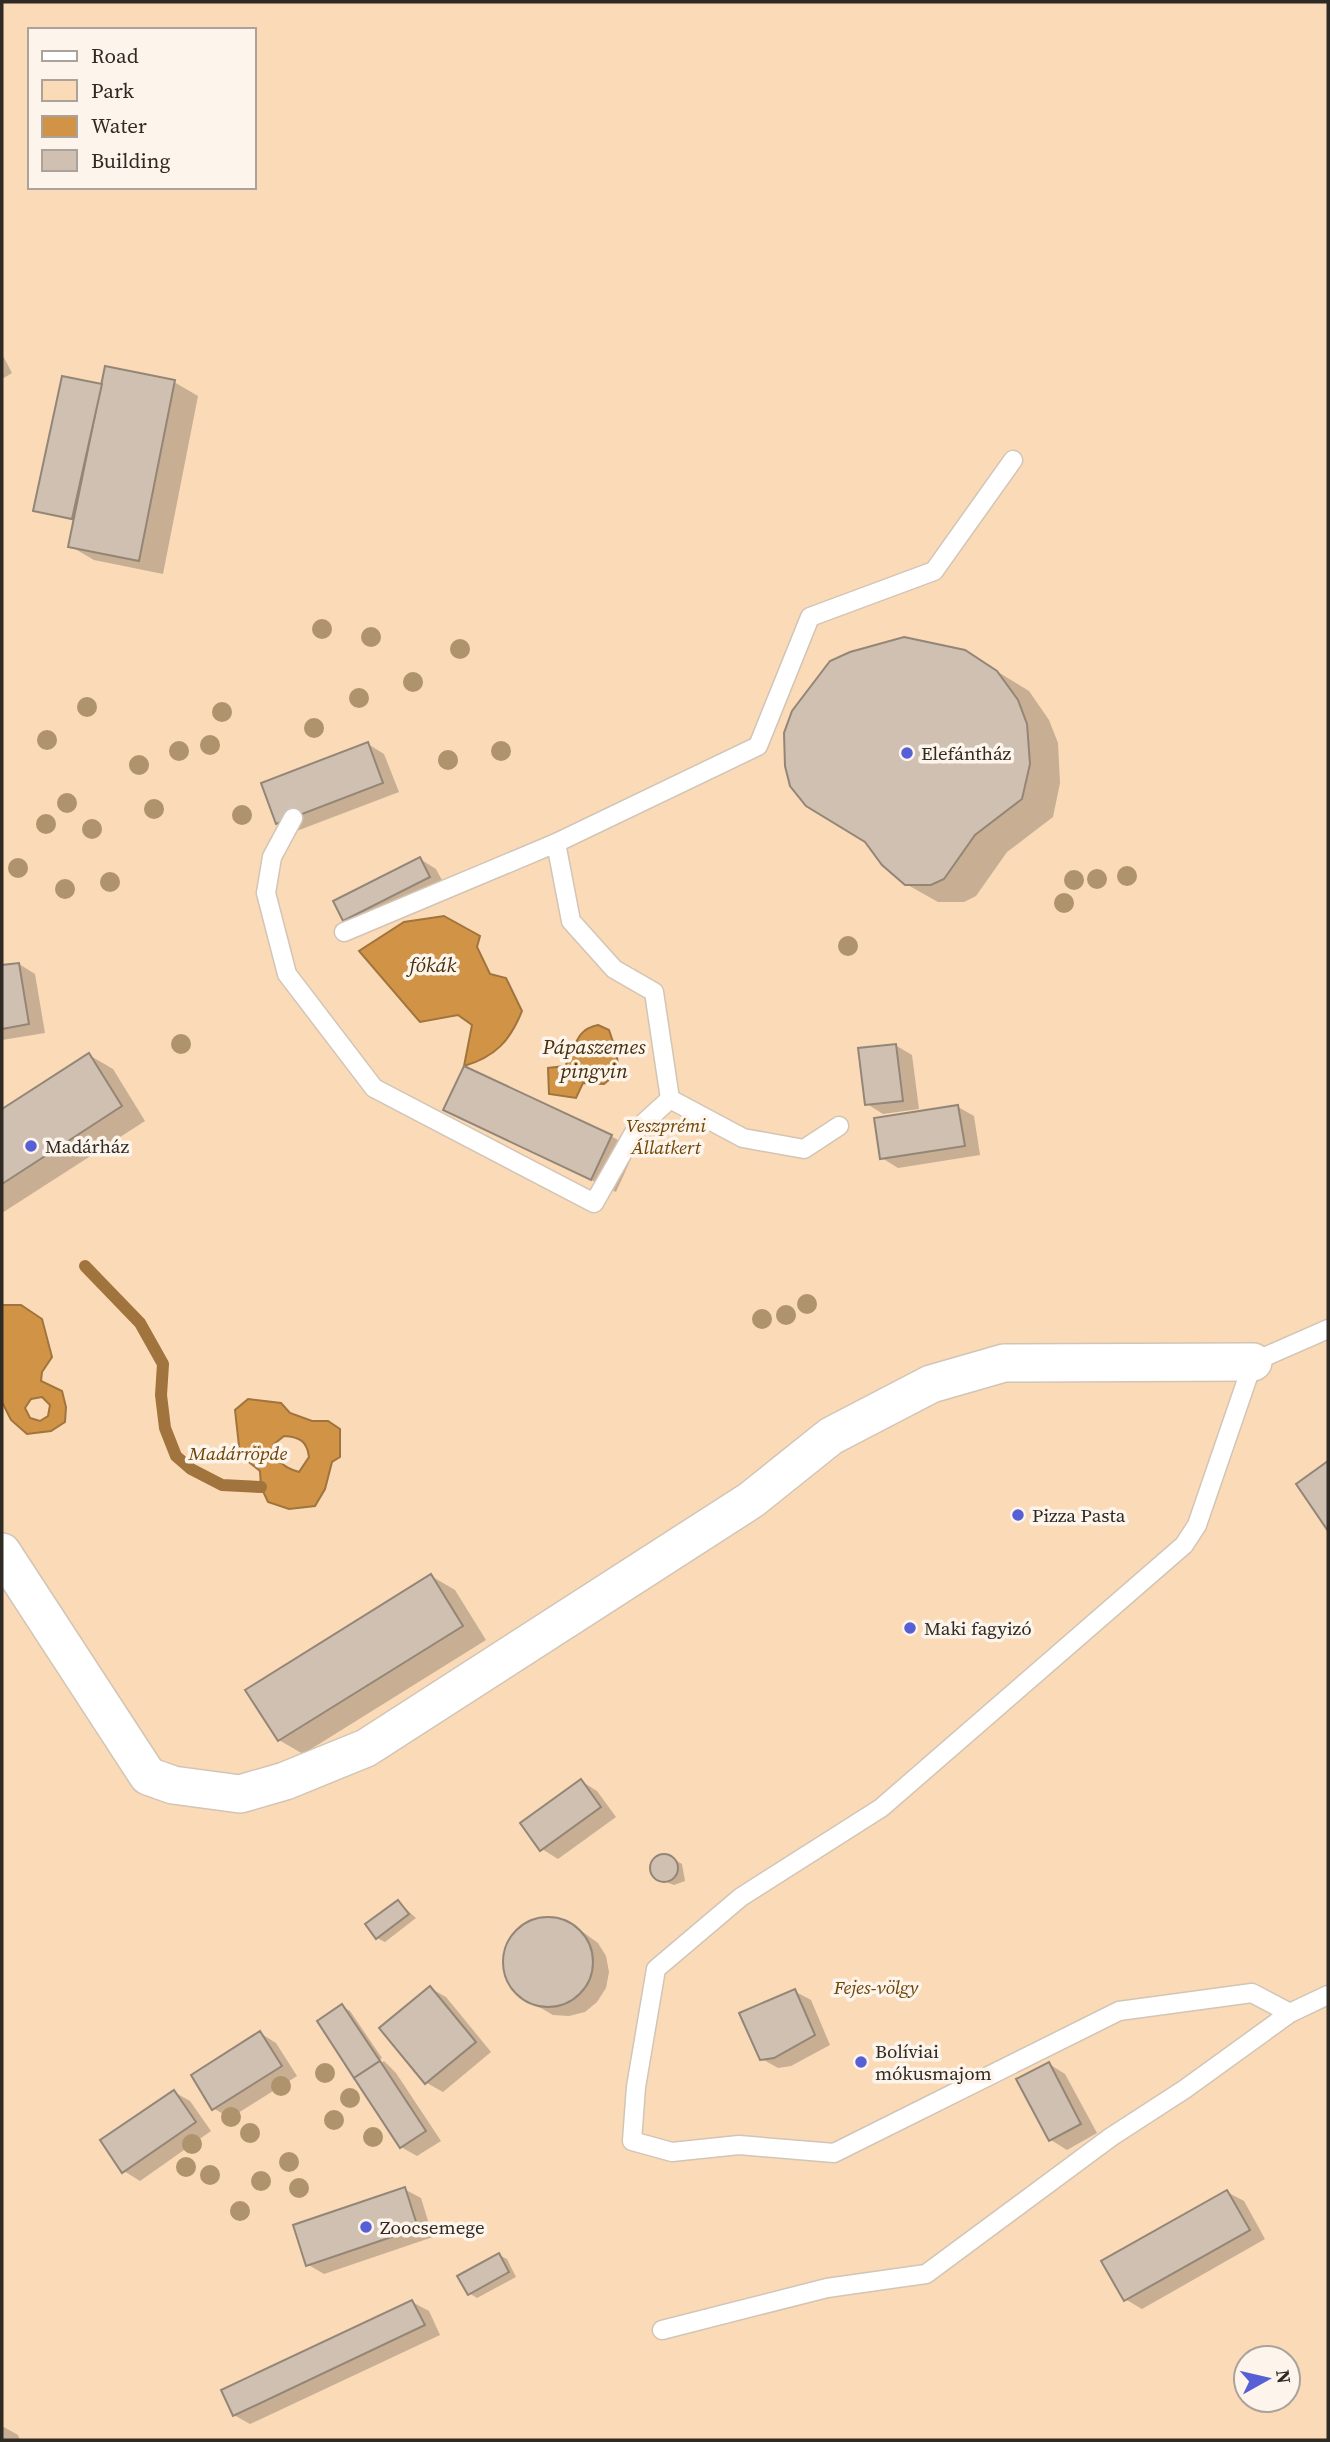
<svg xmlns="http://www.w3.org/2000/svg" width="1330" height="2442" viewBox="0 0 1330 2442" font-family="'Source Serif 4',serif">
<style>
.green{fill:#fadab7;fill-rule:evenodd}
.water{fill:#d19447;stroke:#a0743c;stroke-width:2;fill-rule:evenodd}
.shadow{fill:#0003}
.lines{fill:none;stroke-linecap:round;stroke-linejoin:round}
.stream{stroke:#a0743c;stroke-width:12}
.building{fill:#cfc0b1;stroke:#948677;stroke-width:2}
.lane-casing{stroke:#d3c5b5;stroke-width:21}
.street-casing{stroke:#d3c5b5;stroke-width:40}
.lane{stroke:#fff;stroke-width:18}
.street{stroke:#fff;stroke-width:37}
.tree{fill:#ae936d}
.poi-dot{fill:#565fd6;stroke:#fdf4eb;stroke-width:2.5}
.labels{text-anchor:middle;stroke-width:7;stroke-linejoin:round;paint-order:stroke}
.poi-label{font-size:19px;fill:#2f2a24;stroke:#fdf4eb;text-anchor:start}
.park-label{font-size:19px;font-style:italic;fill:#6d4406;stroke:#fdf4eb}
.water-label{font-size:21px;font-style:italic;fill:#462d0b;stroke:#fdf4eb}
</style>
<rect width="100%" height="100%" fill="#fdf4eb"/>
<path class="green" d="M2 2H1328V2440H2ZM30 30H254V187H30ZM1246 2358H1288V2400H1246Z"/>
<g class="water">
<path d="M444 916 480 936 477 947 490 974 506 978 522 1011C510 1041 495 1057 464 1066L472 1025 458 1015 420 1022 359 951 404 922Z"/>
<path d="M598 1025 609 1030 617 1054 618 1072 604 1084 583 1083 576 1098 549 1094 548 1068 565 1066C577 1047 574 1030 598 1025Z"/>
<path d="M2 1305H21L42 1319 52 1357 42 1372 41 1381 62 1391 66 1407 65 1422 51 1431 27 1434 11 1420 2 1402ZM42 1397 50 1405 48 1416 40 1421 30 1418 25 1408 31 1399Z"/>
<path d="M248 1399 281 1403 290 1413 312 1421H328L340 1429V1457L332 1462 325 1489 315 1506 289 1509 268 1502 261 1487 260 1471 240 1455 235 1410ZM284 1436C300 1437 307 1441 309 1457L299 1472C284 1468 276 1461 273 1445Z"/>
</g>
<g class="shadow">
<path d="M2 354 12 373 2 379Z"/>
<path d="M174 382 198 396 163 574 94 560 70 546 75 521 35 510 102 386Z"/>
<path d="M965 652 1029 691 1049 720 1058 743 1060 783 1053 817 1007 852 976 896 964 902H938L906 884Z"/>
<path d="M368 744 384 754 399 792 294 832 277 823Z"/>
<path d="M420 859 436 869 445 886 360 929 344 920Z"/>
<path d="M19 964 35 974 45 1033 2 1040V967Z"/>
<path d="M895 1045 912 1055 919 1109 883 1114 867 1104Z"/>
<path d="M89 1055 113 1069 145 1121 2 1213V1110Z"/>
<path d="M958 1107 974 1116 980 1155 898 1168 882 1158Z"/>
<path d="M446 1110 611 1136 635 1150 616 1192Z"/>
<path d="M431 1576 455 1590 486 1640 303 1754 279 1740Z"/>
<path d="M581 1781 597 1791 616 1817 558 1859 542 1849Z"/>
<path d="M666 1855 682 1864 685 1881 674 1885 658 1879 652 1871V1863Z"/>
<path d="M398 1902 416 1918 385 1942 377 1938Z"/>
<path d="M552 1918 584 1933 598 1943 606 1956 609 1972 606 1988 597 2002 585 2012 569 2016 553 2015 522 1997 511 1985 504 1970 505 1954 511 1939 521 1927 535 1920Z"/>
<path d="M430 1988 446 1997 491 2052 443 2092 427 2083 381 2028Z"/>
<path d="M794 1991 811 2000 830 2045 791 2066 778 2068 762 2059Z"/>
<path d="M343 2007 350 2011 382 2058 356 2075Z"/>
<path d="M260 2033 276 2043 297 2076 230 2118 213 2108Z"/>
<path d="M384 2061 396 2073 441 2141 417 2156 401 2147 357 2079Z"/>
<path d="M1049 2064 1065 2074 1097 2133 1067 2150 1051 2140Z"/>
<path d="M174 2092 190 2101 211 2131 140 2181 124 2171Z"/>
<path d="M404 2189 421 2198 433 2237 324 2274 307 2264Z"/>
<path d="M1227 2192 1244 2201 1265 2239 1142 2309 1125 2299Z"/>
<path d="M499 2255 507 2259 516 2277 477 2298 469 2293Z"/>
<path d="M412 2302 429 2311 440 2335 250 2424 234 2415Z"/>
<path d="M2 2426 18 2435 20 2440H2Z"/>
</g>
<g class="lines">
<path class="stream" d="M85 1266 140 1323 163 1364 161 1395 165 1428 176 1456 191 1469 222 1485 261 1487"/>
</g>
<g class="building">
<path d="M105 366 175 380 139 561 68 547Z"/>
<path d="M62 376 102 384 72 519 33 511Z"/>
<path d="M904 637 965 650 997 671 1018 700 1027 724 1030 764 1022 799 975 835 944 879 931 885H905L882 865 865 842 806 806 790 786 785 766 784 733 792 711 830 661 850 652Z"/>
<path d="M368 742 383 783 276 824 261 783Z"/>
<path d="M420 857 430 877 343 921 333 901Z"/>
<path d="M19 963 29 1024 2 1029V965Z"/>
<path d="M896 1044 903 1101 865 1105 858 1048Z"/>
<path d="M89 1053 122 1106 2 1184V1109Z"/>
<path d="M464 1066 612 1135 591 1180 443 1110Z"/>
<path d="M958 1105 965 1146 880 1159 874 1118Z"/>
<path d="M1328 1461V1531L1296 1484Z"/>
<path d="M431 1574 463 1626 278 1741 245 1690Z"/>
<path d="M581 1779 601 1807 540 1851 520 1823Z"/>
<circle cx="664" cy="1868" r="14"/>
<path d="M398 1900 409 1914 376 1939 365 1924Z"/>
<circle cx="548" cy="1962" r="45"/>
<path d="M430 1986 476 2042 425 2084 379 2028Z"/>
<path d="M795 1989 815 2035 774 2058 760 2060 739 2013Z"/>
<path d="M342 2004 380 2061 354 2078 317 2021Z"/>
<path d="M260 2031 282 2066 212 2110 191 2075Z"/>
<path d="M380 2061 426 2131 400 2148 354 2078Z"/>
<path d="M1049 2062 1081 2124 1049 2141 1016 2079Z"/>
<path d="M174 2090 196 2122 122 2173 100 2140Z"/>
<path d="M405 2187 418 2228 306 2266 293 2225Z"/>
<path d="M1227 2190 1250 2230 1124 2301 1101 2261Z"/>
<path d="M499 2253 509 2272 468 2295 457 2276Z"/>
<path d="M412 2300 425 2325 233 2416 221 2390Z"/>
</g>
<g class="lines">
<defs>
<g id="lane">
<path d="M293 818 272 857 266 893 287 974 374 1088 594 1203 635 1131 670 1099 654 992 614 969 571 921 556 843"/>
<path d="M344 932 556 843 758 746 810 617 934 571 1013 460"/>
<path d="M670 1099 743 1138 804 1149 839 1126"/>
<path d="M1290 2013 1252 1993 1119 2011 834 2153 739 2145 672 2152 632 2141 636 2087 656 1969 741 1897 881 1808 1184 1545 1197 1525 1253 1362 1328 1329"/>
<path d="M662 2330 827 2288 926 2274 1111 2137 1185 2089 1290 2013 1328 1995"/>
</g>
<path id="street" d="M2 1552 148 1776 173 1785 240 1794 285 1781 366 1748 751 1500 831 1436 931 1384 1004 1363 1253 1362"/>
</defs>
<use href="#lane" class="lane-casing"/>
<use href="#street" class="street-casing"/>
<use href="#lane" class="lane"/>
<use href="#street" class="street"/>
</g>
<g class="tree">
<circle cx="322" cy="629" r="10"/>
<circle cx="371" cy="637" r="10"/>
<circle cx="460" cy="649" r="10"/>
<circle cx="413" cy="682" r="10"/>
<circle cx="359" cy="698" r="10"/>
<circle cx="87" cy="707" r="10"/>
<circle cx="222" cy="712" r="10"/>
<circle cx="314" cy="728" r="10"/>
<circle cx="47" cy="740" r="10"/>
<circle cx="210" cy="745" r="10"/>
<circle cx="179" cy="751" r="10"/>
<circle cx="501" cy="751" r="10"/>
<circle cx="448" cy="760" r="10"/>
<circle cx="139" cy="765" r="10"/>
<circle cx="67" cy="803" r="10"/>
<circle cx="154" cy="809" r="10"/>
<circle cx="242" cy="815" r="10"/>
<circle cx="46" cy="824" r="10"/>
<circle cx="92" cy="829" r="10"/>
<circle cx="18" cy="868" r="10"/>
<circle cx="1127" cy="876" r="10"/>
<circle cx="1097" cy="879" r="10"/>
<circle cx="1074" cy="880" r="10"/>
<circle cx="110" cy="882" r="10"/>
<circle cx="65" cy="889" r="10"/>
<circle cx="1064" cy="903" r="10"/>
<circle cx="848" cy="946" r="10"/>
<circle cx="181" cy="1044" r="10"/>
<circle cx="807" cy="1304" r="10"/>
<circle cx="786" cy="1315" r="10"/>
<circle cx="762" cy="1319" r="10"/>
<circle cx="325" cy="2073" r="10"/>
<circle cx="281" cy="2086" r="10"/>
<circle cx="350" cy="2098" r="10"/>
<circle cx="231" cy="2117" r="10"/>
<circle cx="334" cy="2120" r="10"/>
<circle cx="250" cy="2133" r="10"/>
<circle cx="373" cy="2137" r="10"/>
<circle cx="192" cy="2144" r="10"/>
<circle cx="289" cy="2162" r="10"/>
<circle cx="186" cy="2167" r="10"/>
<circle cx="210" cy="2175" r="10"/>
<circle cx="261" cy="2181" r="10"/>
<circle cx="299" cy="2188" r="10"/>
<circle cx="240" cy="2211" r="10"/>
</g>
<g class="poi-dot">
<circle cx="907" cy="753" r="7"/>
<circle cx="31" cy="1146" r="7"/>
<circle cx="1018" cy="1515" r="7"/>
<circle cx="910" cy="1628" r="7"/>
<circle cx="861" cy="2062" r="7"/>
<circle cx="366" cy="2227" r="7"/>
</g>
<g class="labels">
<g class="poi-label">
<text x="921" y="760">Elefántház</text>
<text x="45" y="1153">Madárház</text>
<text x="1032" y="1522">Pizza Pasta</text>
<text x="924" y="1635">Maki fagyizó</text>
<text x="875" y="2058">Bolíviai<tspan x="875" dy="22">mókusmajom</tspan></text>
<text x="380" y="2234">Zoocsemege</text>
</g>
<g class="park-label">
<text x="666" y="1132">Veszprémi<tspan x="666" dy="22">Állatkert</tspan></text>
<text x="238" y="1460">Madárröpde</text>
<text x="876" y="1994">Fejes-völgy</text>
</g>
<g class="water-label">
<text x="433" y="972">fókák</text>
<text x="594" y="1054">Pápaszemes<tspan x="594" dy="24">pingvin</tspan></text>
</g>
</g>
<rect width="1330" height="2442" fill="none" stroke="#2f2a24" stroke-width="7"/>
<rect x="28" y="28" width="228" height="161" fill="#fdf4eb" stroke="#aba39b" stroke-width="2"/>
<rect x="42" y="51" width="35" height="10" fill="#ffffff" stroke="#aba39b" stroke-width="2"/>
<text x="91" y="63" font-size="21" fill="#2f2a24">Road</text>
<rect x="42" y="80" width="35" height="21" fill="#fadab7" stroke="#aba39b" stroke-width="2"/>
<text x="91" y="98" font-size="21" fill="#2f2a24">Park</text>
<rect x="42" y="116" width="35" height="21" fill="#d19447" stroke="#aba39b" stroke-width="2"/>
<text x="91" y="133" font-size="21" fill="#2f2a24">Water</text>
<rect x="42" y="150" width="35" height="21" fill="#cfc0b1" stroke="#aba39b" stroke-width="2"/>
<text x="91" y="168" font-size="21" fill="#2f2a24">Building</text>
<g transform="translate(1267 2379) rotate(82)"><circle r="33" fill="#fdf4eb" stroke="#aba39b" stroke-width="2"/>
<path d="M0-5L12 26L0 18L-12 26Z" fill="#565fd6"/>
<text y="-10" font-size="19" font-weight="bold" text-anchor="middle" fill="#2f2a24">N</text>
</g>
</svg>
